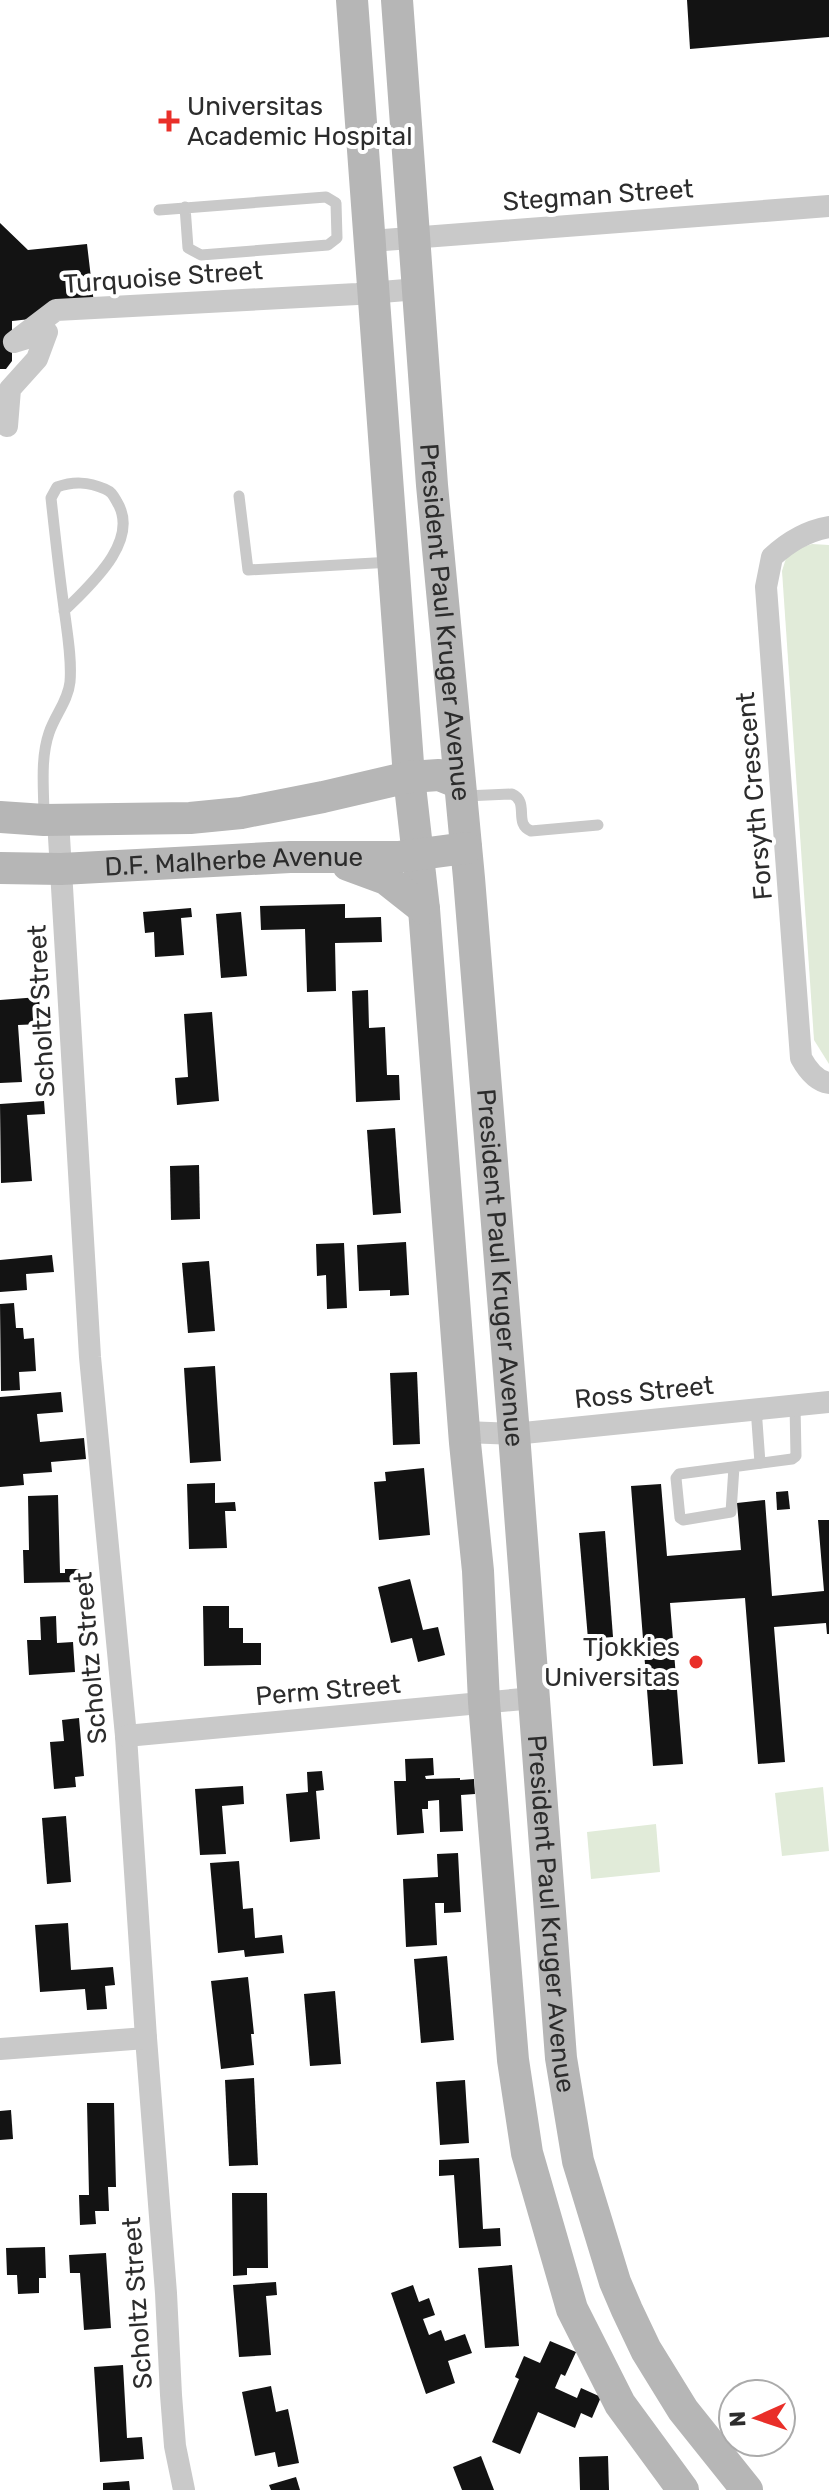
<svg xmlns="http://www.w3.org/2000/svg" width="829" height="2490" viewBox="0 0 829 2490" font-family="Rubik,sans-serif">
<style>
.green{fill:#e1ebd9}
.building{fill:#131313}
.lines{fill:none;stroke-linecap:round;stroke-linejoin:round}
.lane{stroke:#c9c9c9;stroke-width:11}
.street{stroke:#c9c9c9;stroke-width:22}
.secondary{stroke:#b6b6b6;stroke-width:32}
.poi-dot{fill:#e92f29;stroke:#fff;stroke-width:3}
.labels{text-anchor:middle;stroke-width:8;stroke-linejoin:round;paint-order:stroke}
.poi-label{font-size:26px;fill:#2c2c2c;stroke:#fff;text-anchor:start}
.street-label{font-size:26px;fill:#2c2c2c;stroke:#fff}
</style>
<rect width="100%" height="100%" fill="#fff"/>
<g class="green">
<path d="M812 544 829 545V1064L814 1040 782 571 788 552Z"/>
<path d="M823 1787 829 1851 782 1856 775 1793Z"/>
<path d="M656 1824 660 1872 591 1879 587 1832Z"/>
</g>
<g class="building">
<path d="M687 0H829V37L690 49Z"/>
<path d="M0 223 28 250 87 244 95 312 12 321V361L6 369H0Z"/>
<path d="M345 904V918L381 917 382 942 335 943 336 991 307 992 305 929 261 930 260 906Z"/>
<path d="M191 908 192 917 181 918 184 955 155 957 154 932 145 933 143 912Z"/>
<path d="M241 912 247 976 221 978 216 914Z"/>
<path d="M368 990 369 1028 385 1027 387 1075H399L400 1100 356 1102 352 991Z"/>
<path d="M39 997 41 1024 18 1025 22 1082 0 1083V1000Z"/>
<path d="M212 1012 219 1101 177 1105 175 1078 188 1077 184 1014Z"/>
<path d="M44 1101 45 1114 27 1115 32 1181 1 1183 0 1104Z"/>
<path d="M395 1128 401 1213 373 1215 367 1130Z"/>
<path d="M199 1165 200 1219 171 1220 170 1166Z"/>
<path d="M406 1242 409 1295 390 1296V1290L359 1291 357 1245Z"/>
<path d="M344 1243 347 1308 327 1309 326 1275 317 1276 316 1244Z"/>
<path d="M52 1255 54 1272 26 1274 27 1290 0 1292V1260Z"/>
<path d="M209 1261 215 1331 188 1333 182 1263Z"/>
<path d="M14 1303 16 1328H23L24 1339 34 1338 36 1371 19 1372 20 1390 1 1391 0 1304Z"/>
<path d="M215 1366 221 1461 190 1463 184 1368Z"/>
<path d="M417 1372 420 1444 393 1445 390 1373Z"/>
<path d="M61 1392 63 1412 37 1414 40 1442 84 1438 86 1459 51 1462 52 1472 23 1474 24 1485 0 1487V1397Z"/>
<path d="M424 1468 430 1535 379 1540 374 1482 386 1481 385 1472Z"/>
<path d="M215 1483V1503L235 1502 236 1511H225L227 1548 189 1549 187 1484Z"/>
<path d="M661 1484 667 1556 741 1550 737 1503 765 1500 772 1596 824 1591 818 1520H829V1634H827L826 1623 774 1627 785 1762 758 1764 745 1598 670 1603 683 1764 653 1766 631 1486Z"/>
<path d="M788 1491 790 1509 777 1510 776 1492Z"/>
<path d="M58 1495 60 1573H65V1569H79L80 1582 24 1583 23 1550H29L28 1496Z"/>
<path d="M605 1531 613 1637 588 1639 579 1533Z"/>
<path d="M410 1579 423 1630 438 1627 445 1655 418 1662 412 1638 391 1643 378 1587Z"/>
<path d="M203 1606H229V1628H243V1643H261V1665L204 1666Z"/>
<path d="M56 1616 57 1643 73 1642 75 1672 29 1675 27 1640H41L40 1617Z"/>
<path d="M79 1718 84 1776 75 1777 76 1787 54 1789 50 1742 64 1741 62 1720Z"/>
<path d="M433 1758 434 1775 425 1776 426 1779 460 1778V1780L474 1779 475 1794 461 1795 463 1831 440 1832 439 1800 428 1801V1809H422L424 1833 397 1835 394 1781H406L405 1759Z"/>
<path d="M322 1771 324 1790 316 1791 320 1839 290 1842 286 1794 308 1792 307 1772Z"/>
<path d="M243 1786 244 1804 222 1806 226 1854 200 1855 195 1789Z"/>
<path d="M66 1816 71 1882 47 1884 42 1818Z"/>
<path d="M458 1853 461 1912 444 1913V1903H435L437 1945 406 1947 403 1879 438 1877 437 1854Z"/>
<path d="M239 1861 243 1909 253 1908 255 1938 282 1935 284 1953 245 1957 244 1950 218 1953 210 1863Z"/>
<path d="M68 1923 71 1970 113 1967 115 1985 105 1986 107 2009 87 2010 85 1989 40 1992 35 1925Z"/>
<path d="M447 1956 454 2040 421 2043 414 1959Z"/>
<path d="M248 1977 254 2034H251L254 2065 221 2069 211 1981Z"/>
<path d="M335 1991 341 2064 310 2066 304 1994Z"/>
<path d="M254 2078 258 2165 229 2166 225 2080Z"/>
<path d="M465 2080 469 2143 440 2145 436 2082Z"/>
<path d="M87 2103H114L116 2187H108L109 2211H95L96 2224 80 2225 79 2195H89Z"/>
<path d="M11 2110 13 2139 0 2140V2111Z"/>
<path d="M479 2158 483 2229 500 2228 501 2246 459 2248 454 2175 439 2176V2160Z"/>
<path d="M232 2193H267L268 2268H247V2275L233 2276Z"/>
<path d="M45 2247 46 2278H39V2293L18 2294 17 2275H7L6 2248Z"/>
<path d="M106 2253 111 2328 84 2330 80 2273H70L69 2255Z"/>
<path d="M512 2265 519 2346 485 2348 478 2268Z"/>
<path d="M276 2282 277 2295 266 2296 271 2355 239 2357 233 2285Z"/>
<path d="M413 2285 419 2302 429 2298 435 2315 423 2319 429 2335 441 2330 445 2341 465 2334 472 2353 448 2361 455 2383 426 2394 391 2293Z"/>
<path d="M550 2341 576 2352 565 2376 561 2374 555 2388 577 2398 581 2388 601 2397 592 2418 581 2413 575 2428 538 2412 520 2454 492 2442 519 2379 515 2377 524 2356 540 2363Z"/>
<path d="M123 2365 127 2438 142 2437 144 2459 100 2462 94 2367Z"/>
<path d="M271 2386 276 2412 288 2409 299 2463 278 2467 275 2452 255 2456 242 2392Z"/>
<path d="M481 2456 494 2490H462L453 2467Z"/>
<path d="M608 2456 609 2490H580L579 2457Z"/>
<path d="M296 2477 300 2490H271L269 2485Z"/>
<path d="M129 2481 130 2490H103V2483Z"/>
</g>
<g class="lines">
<g class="lane">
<path d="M159 210 326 197 336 203 337 238 328 245 201 255 188 248 185 207"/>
<path d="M239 496 248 570 392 562"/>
<path d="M465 796 512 794C530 802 513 824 531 831L598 825"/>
<path d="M44 818C44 791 40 759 49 733 55 715 68 701 70 682 72 658 67 632 64 608 59 572 55 535 51 498L57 487C74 481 88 482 105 489 112 492 113 495 117 502 141 541 89 586 64 611"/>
<path d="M756 1408 760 1463"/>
<path d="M734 1467 731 1512 683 1520 680 1518 676 1478 679 1474 792 1459 796 1456 795 1405"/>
</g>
<g class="street">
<path d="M371 241 829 206"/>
<path d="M7 426 10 389 37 359 47 332 14 342 56 310 357 294 418 289"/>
<path d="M829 527C806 531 788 542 772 557L766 587 801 1058C807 1069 816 1081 829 1083"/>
<path d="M58 820 90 1357 126 1736 146 2038 166 2293 171 2395 175 2446 184 2490"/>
<path d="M464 1432 514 1434 829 1402"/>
<path d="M126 1736 534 1698"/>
<path d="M0 2049 146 2038"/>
</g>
<g class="secondary">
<path d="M352 0 409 777 424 909 465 1443 478 1571 484 1702 513 2060 527 2153 572 2309 620 2404 683 2490"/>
<path id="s1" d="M397 0 432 485 469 878 514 1434 561 2058 578 2161 615 2282 627 2310 646 2350 683 2410 747 2490"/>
<path d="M0 817 44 820 190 818 241 813 323 797 409 777 439 775 459 783"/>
<path d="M348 865 386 879 424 909"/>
<path id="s2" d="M0 868 61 869 290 857H398L466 848"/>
</g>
</g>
<g class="poi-dot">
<path d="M165 109h8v8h8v8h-8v8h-8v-8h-8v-8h8z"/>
<circle cx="696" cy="1662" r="8"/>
</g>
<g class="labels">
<g class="poi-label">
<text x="187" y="115">Universitas<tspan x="187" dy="30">Academic Hospital</tspan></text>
<text x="680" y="1656" text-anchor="end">Tjokkies<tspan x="680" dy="30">Universitas</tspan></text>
</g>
<g class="street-label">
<text transform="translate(598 195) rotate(-4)" y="9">Stegman Street</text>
<text transform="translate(163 277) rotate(-4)" y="9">Turquoise Street</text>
<text dy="9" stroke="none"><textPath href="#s1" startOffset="624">President Paul Kruger Avenue</textPath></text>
<text transform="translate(754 796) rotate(-95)" y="9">Forsyth Crescent</text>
<text dy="9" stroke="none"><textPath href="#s2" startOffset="234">D.F. Malherbe Avenue</textPath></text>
<text transform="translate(41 1011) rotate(-93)" y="9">Scholtz Street</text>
<text dy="9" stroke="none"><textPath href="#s1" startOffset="1272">President Paul Kruger Avenue</textPath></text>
<text transform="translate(644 1392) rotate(-6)" y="9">Ross Street</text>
<text transform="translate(90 1658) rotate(-95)" y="9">Scholtz Street</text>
<text transform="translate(328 1690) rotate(-5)" y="9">Perm Street</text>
<text dy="9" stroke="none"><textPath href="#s1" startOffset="1920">President Paul Kruger Avenue</textPath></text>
<text transform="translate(137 2303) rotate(-94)" y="9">Scholtz Street</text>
</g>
</g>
<g transform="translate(757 2418) rotate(267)"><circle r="38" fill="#ffffff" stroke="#ababab" stroke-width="2"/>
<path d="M0-6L14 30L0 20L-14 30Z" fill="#e92f29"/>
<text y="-12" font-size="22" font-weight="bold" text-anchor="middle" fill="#2c2c2c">N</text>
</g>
</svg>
